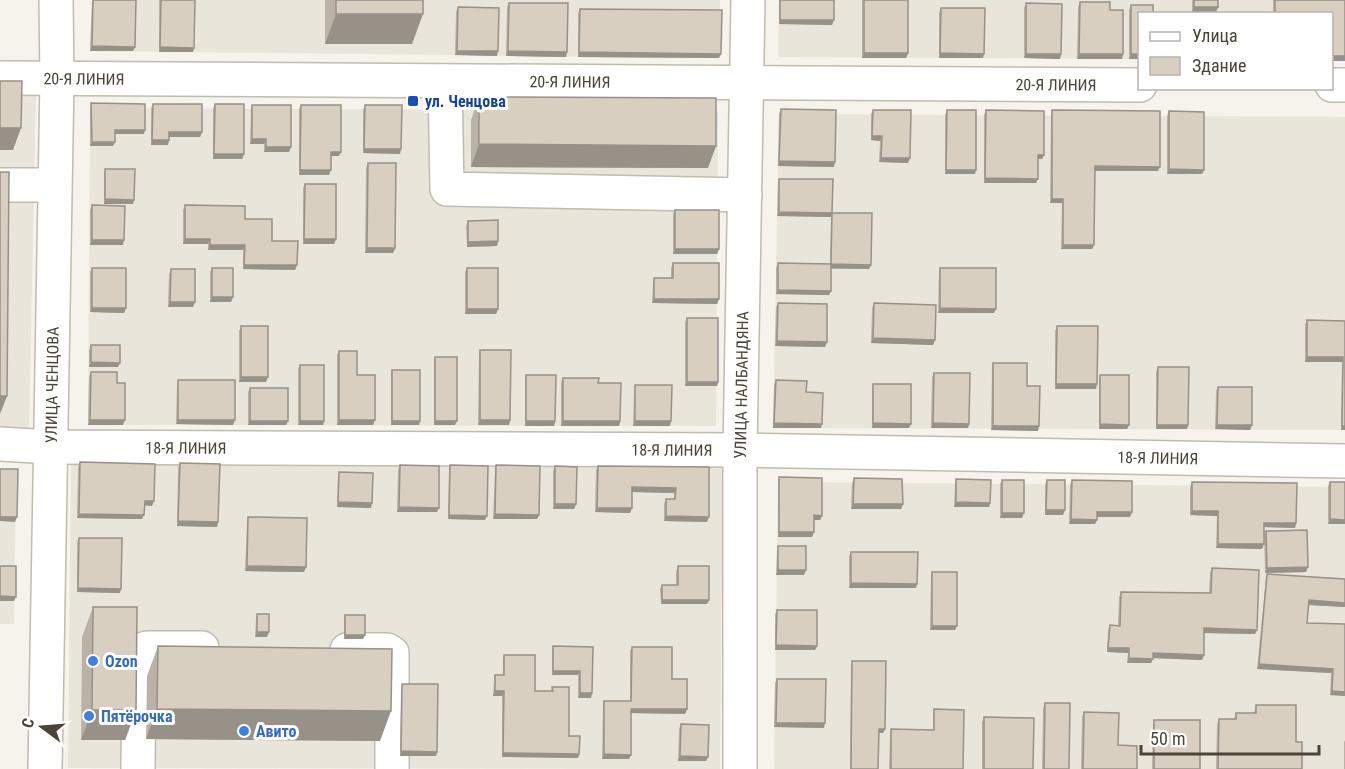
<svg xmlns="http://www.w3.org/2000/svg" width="1345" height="769" viewBox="0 0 1345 769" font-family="'Roboto Condensed',sans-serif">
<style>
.residential{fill:#eae5da}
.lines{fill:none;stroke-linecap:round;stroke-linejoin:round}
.minor-casing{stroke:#c2bbae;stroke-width:36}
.minor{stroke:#fff;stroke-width:33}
.wall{fill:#bab2a6}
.shaded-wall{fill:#979187}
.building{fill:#d8cfc1;stroke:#979187;stroke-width:1.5}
.transit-dot{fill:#1a4fb4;stroke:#fff;stroke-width:2}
.shop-dot{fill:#3f7fe0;stroke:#fff;stroke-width:2}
.labels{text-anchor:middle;stroke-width:6;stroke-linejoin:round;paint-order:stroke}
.street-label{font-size:16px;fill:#4b4439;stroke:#fff}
.transit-label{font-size:16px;font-weight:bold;fill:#164399;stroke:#fff;text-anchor:start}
.shop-label{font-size:16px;font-weight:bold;fill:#366cbe;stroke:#fff;text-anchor:start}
</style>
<rect width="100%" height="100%" fill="#f6f3ec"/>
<g class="residential">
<path d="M92 0H720L719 58 90 51Z"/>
<path d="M779 0H1345L1332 14H1140L1139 59 778 57Z"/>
<path d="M0 91H36L29 434H0Z"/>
<path d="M90 108 718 111 716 426 88 425Z"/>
<path d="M779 114 1345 117V430L773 428Z"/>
<path d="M71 458 723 463 720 769 68 768Z"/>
<path d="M0 473 16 474 14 624H0Z"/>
<path d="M778 482 1345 487V769H774Z"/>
</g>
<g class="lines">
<defs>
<g id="minor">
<path id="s1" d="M0 78 1140 85"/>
<path d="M445 81 447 189 745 195"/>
<path d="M1332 85H1345"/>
<path d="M0 185H54"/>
<path id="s2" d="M0 444 51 447 740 450 1345 461"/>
<path d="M347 650H387L392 653V769"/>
<path id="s3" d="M45 769 57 79 56 0"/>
<path d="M138 769 139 657 141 650 147 648H202"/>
<path id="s4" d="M740 769V450L748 0"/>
</g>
</defs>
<use href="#minor" class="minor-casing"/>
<use href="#minor" class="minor"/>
</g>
<g class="wall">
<path d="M92 0H136L135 47 133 51H90Z"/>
<path d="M159 0H195L193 52H159Z"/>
<path d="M325 0H423L412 44H325Z"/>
<path d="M779 0H834L832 25 779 24Z"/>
<path d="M862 0H908V53L906 58H862Z"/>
<path d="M1192 0H1218V7L1216 12H1192Z"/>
<path d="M1273 0H1345V61H1332V14H1273Z"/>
<path d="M1080 2 1110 10 1122 59H1077L1078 7Z"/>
<path d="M509 3 566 57 506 56 507 7Z"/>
<path d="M1026 3 1061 54 1060 59 1024 58V8Z"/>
<path d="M1131 5 1140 14V59H1129V10Z"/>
<path d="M458 7 497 56 455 55 456 12Z"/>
<path d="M941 8 983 58H939V13Z"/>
<path d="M580 9 719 58 578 57V13Z"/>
<path d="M479 97 708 168 471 167V120Z"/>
<path d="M91 103 144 134H115L113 146H90V108Z"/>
<path d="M153 104 202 132 200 137H169V140L168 145H151V108Z"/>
<path d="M215 104 244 154 242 159H213V109Z"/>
<path d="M252 105 291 147 289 152H264V144H250L251 109Z"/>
<path d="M301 105 339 156H331L329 175H299V109Z"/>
<path d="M365 105 400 154 363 153V110Z"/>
<path d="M781 109 834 167 778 166 779 114Z"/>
<path d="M873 110 908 163 879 162 880 141 871 140V114Z"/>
<path d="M947 110 975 174H945V115Z"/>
<path d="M986 110 1044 155 1042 159H1038L1036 183H984V115Z"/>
<path d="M1052 110 1158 171H1095L1094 245 1092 249H1061L1062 203H1050L1051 115Z"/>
<path d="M1169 111 1204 170 1202 174H1167V116Z"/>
<path d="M368 163 395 248 393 253H365L366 168Z"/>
<path d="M105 169 133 204H104V173Z"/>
<path d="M779 179 832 213 871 265 869 269H831V291L829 295 776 294V268L778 263 830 264 831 217 777 216 778 183Z"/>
<path d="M305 184 336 239 334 244H303V188Z"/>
<path d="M92 205 123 245H90V210Z"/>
<path d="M185 205 245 219 272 241 297 265 295 270 243 269V250H208V244H183V210Z"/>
<path d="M675 210 719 249 717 254H673V214Z"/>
<path d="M468 221 498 241 497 246 467 247 466 226Z"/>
<path d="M673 263 719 299 717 304 652 303 653 283 654 278H671V268Z"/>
<path d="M92 268 126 308 124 313 90 312V272Z"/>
<path d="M212 268 233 297 231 302H210V272Z"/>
<path d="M467 268 498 309 496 314H465V272Z"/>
<path d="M940 268 994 313H938L939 272Z"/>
<path d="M171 269 193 307H168L169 274Z"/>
<path d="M778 303 825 347 775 346 776 307Z"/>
<path d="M874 303 935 340 933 345 871 343 872 308Z"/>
<path d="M687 318 718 382 717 386H685V322Z"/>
<path d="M1307 320 1345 321V430H1341L1342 362H1305V325Z"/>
<path d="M241 326 266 382H239V331Z"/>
<path d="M1057 326 1096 389H1055V331Z"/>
<path d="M91 345 118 367H89V350Z"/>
<path d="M480 350 510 420 509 425H478L479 354Z"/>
<path d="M339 351 357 375 375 420 373 425H337V355Z"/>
<path d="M435 357 455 425H434V362Z"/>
<path d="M993 363 1027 386 1038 431 991 430 992 367Z"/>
<path d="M300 365 324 421 323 425H298V369Z"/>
<path d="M1158 367 1188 425 1187 429H1156V372Z"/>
<path d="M392 370 419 425H391V374Z"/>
<path d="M91 372 117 383 123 425H88L89 377Z"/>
<path d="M934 373 969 424 968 428H931L932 377Z"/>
<path d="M526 375 555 421 554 426H525V379Z"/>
<path d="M1100 375 1129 425 1127 429H1099V380Z"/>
<path d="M563 378 598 383 620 421 619 426H561V382Z"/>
<path d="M178 380 233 425 176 424 177 385Z"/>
<path d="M776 380 806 392 821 428H773L774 385Z"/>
<path d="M873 384 909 428H872V389Z"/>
<path d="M635 385 670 426H633L634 390Z"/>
<path d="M1218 387 1252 425 1250 430 1215 429 1216 391Z"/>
<path d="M250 388 288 421 286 425H248V392Z"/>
<path d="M80 462 152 506 144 505 142 519 77 518 78 467Z"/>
<path d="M180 463 218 522 217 527 177 526 178 468Z"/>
<path d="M400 465 437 512H397L398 470Z"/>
<path d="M450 465 485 520 448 519 449 470Z"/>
<path d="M496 465 539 515 537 519H493L495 470Z"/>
<path d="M555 466 576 504 574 509H553V471Z"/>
<path d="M598 466 709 467 707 522 664 521V504L666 499H674V493L632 492V508L630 513 595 512 596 470Z"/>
<path d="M339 472 371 508 337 507 338 477Z"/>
<path d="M779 477 822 516 820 520H814V532L812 537H778V482Z"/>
<path d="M854 478 903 504 901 509H851L852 483Z"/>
<path d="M956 479 990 503 989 507H954L955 484Z"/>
<path d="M1002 480 1022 518H1000V484Z"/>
<path d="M1047 480 1063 515H1045V485Z"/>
<path d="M1072 480 1132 512 1130 517H1097L1095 524H1069L1070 485Z"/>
<path d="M1192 482 1296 523 1295 528 1264 527 1262 549 1216 548 1217 516 1190 515V487Z"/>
<path d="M1330 482H1345L1328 524V486Z"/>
<path d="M248 517 304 572 245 571 247 522Z"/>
<path d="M1266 531 1306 572 1265 573 1264 535Z"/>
<path d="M79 538 120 593 77 592V542Z"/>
<path d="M778 546 804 575H776L777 550Z"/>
<path d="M851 552 916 588H849V556Z"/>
<path d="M678 566 709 600 707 604H661L660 589 662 585H676V571Z"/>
<path d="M1212 568 1257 630 1255 634 1204 633V655L1202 660 1153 658 1151 663H1127L1128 653 1107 652 1108 630 1110 625 1118 626 1119 597 1121 592 1209 593 1210 573Z"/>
<path d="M932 572 957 626 955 630H930L931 576Z"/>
<path d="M1267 574 1345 607 1309 605 1307 623 1345 624V696L1330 695 1331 673 1257 669 1266 578Z"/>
<path d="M93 607 136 710 125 740H81L82 637Z"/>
<path d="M777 610 817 646 815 650H775V614Z"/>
<path d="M257 614 267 637H255L256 619Z"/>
<path d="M345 615 365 635 363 639H344V619Z"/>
<path d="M158 646 380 741 146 739 147 676Z"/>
<path d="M553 646 593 647 592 693 591 698H578V675H552V651Z"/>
<path d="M632 647 672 679 687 709 685 714 631 713 629 759H602L603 706 604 701H630V651Z"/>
<path d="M504 655 535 691H551L552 687 569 736 579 754 578 758 502 757V696H493L494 680 495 675H503V660Z"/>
<path d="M852 661 885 729 883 733H879L878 769H850L851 666Z"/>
<path d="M777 679 824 728 774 727 775 683Z"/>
<path d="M402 684 437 752 436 756H400L401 689Z"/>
<path d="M1045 703 1069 769H1042L1043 708Z"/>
<path d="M1256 705 1296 742 1302 769H1216L1217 724 1219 719H1234L1236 713H1254Z"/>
<path d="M934 709 963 769H889L890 734 891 729 933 730V714Z"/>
<path d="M1084 712 1118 745 1137 769H1081L1082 717Z"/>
<path d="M984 717 1033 769H982V722Z"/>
<path d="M1154 720 1200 769H1152L1153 724Z"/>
<path d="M681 724 708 757 706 761H678L679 729Z"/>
<path d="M1345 740V769H1344V742Z"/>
</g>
<g class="shaded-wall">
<path d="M1194 7H1218L1216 12H1192Z"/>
<path d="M336 14H423L412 44H325Z"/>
<path d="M780 20H834L832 25 779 24Z"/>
<path d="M92 46 135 47 133 51H90Z"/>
<path d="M160 47 194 48 193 52H159Z"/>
<path d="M457 51H498L497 56 455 55Z"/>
<path d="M508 51 567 52 566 57 506 56Z"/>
<path d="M579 52 721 54 719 58 578 57Z"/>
<path d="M864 53H908L906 58H862Z"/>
<path d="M940 53 984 54 983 58H939Z"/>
<path d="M1026 54H1061L1060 59 1024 58Z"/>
<path d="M1079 54H1123L1122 59H1077Z"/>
<path d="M1131 54H1140V59H1129Z"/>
<rect x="1332" y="56" width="13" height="5"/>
<path d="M0 128H21L13 150H0Z"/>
<path d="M115 130H145L144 134H113Z"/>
<path d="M169 132H202L200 137H167Z"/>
<path d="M872 136H882L880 141 871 140Z"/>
<path d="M252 139H266L264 144H250Z"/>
<path d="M152 140H169L168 145H151Z"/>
<path d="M92 142H115L113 146H90Z"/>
<path d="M479 144 716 146 708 168 471 167Z"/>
<path d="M266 147H291L289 152H264Z"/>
<path d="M364 149H401L400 154 363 153Z"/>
<path d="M331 152H341L339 156H329Z"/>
<path d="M214 154H244L242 159H213Z"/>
<path d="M1038 155H1044L1042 159H1036Z"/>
<path d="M881 158H910L908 163 879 162Z"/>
<path d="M779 161 835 162 834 167 778 166Z"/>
<path d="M1095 166 1160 167 1158 171H1093Z"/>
<path d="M1169 169 1204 170 1202 174H1167Z"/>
<path d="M300 170H331L329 175H299Z"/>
<path d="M946 170H976L975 174H945Z"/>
<path d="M985 178 1038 179 1036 183H984Z"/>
<path d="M105 199 134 200 133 204H104Z"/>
<path d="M1052 199H1063L1062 203H1050Z"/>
<path d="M779 212 832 213 831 217 777 216Z"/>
<path d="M185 239H210L208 244H183Z"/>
<path d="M304 239H336L334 244H303Z"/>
<path d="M92 240H124L123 245H90Z"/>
<path d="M498 241 497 246 467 247 468 242Z"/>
<path d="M210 245H245L243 250H208Z"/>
<path d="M1063 245H1094L1092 249H1061Z"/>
<path d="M367 248H395L393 253H365Z"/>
<path d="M675 249H719L717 254H673Z"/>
<path d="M831 264 871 265 869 269 830 268Z"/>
<path d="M244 265H297L295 270 243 269Z"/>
<path d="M778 290 831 291 829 295 776 294Z"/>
<path d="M212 297H233L231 302H210Z"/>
<path d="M654 299H719L717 304 652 303Z"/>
<path d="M170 302H195L193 307H168Z"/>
<path d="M92 308H126L124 313 90 312Z"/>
<path d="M940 308 996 309 994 313H938Z"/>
<path d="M467 309H498L496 314H465Z"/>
<path d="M873 338 935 340 933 345 871 343Z"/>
<path d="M777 341 827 342 825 347 775 346Z"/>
<path d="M1307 357H1343L1342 362H1305Z"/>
<path d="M91 362 120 363 118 367H89Z"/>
<path d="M241 377H268L266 382H239Z"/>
<path d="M687 382H718L717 386H685Z"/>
<path d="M1056 384H1097L1096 389H1055Z"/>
<path d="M0 396H7L0 414Z"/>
<path d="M90 420H125L123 425H88Z"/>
<path d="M178 420H235L233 425 176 424Z"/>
<path d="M339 420H375L373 425H337Z"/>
<path d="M480 420H510L509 425H478Z"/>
<path d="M250 421H288L286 425H248Z"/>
<path d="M300 421H324L323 425H298Z"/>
<path d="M392 421H420L419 425H391Z"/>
<path d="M435 421H457L455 425H434Z"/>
<path d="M526 421H555L554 426H525Z"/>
<path d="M563 421H620L619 426H561Z"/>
<path d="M635 421H671L670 426H633Z"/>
<path d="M774 423 822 424 821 428H773Z"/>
<path d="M873 423 911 424 909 428H872Z"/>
<path d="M933 423 969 424 968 428H931Z"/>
<path d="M1100 424 1129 425 1127 429H1099Z"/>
<path d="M1157 425H1188L1187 429H1156Z"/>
<path d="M1217 425H1252L1250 430 1215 429Z"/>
<path d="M993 426H1039L1038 431 991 430Z"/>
<path d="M1342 426H1345V430H1341Z"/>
<path d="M632 487 676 488 674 493 631 492Z"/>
<path d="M145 501H154L152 506 143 505Z"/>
<path d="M338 502 372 503 371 508 337 507Z"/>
<path d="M956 502 990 503 989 507H954Z"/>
<path d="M555 504H576L574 509H553Z"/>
<path d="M853 504H903L901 509H851Z"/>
<path d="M399 507 439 508 437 512H397Z"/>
<path d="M597 508H632L630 513 595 512Z"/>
<path d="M1046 510H1065L1063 515H1045Z"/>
<path d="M1192 511H1218L1217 516 1190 515Z"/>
<path d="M1097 512H1132L1130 517H1095Z"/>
<path d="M1002 513H1024L1022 518H1000Z"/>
<path d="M79 514 144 515 142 519 77 518Z"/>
<path d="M495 514 539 515 537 519H493Z"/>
<path d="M449 515 487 516 485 520 448 519Z"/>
<path d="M814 515 822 516 820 520H812Z"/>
<path d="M666 516 709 517 707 522 664 521Z"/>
<path d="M0 517H17L15 522 0 521Z"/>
<path d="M1071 519 1097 520 1095 524H1069Z"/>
<path d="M1330 519 1345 520V524H1328Z"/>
<path d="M178 521 218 522 217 527 177 526Z"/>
<path d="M1264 523H1296L1295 528 1262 527Z"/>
<path d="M779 532H814L812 537H778Z"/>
<path d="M1218 544H1264L1262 549 1216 548Z"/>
<path d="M247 566 306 567 304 572 245 571Z"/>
<path d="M1308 567 1306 572 1265 573 1267 568Z"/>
<path d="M778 570H806L804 575H776Z"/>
<path d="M851 583 917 584 916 588H849Z"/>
<path d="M78 588 121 589 120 593 77 592Z"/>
<path d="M0 596 16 597 14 601H0Z"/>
<path d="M662 600H709L707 604H661Z"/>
<path d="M1309 600 1345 603V607L1308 605Z"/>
<path d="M932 626H957L955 630H930Z"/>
<path d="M1204 628 1257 630 1255 634 1203 633Z"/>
<path d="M257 632H269L267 637H255Z"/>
<path d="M345 635H365L363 639H344Z"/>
<path d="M776 645 817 646 815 650H775Z"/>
<path d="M1108 648H1129L1128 653 1107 652Z"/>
<path d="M1153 653 1204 655 1202 660 1151 658Z"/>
<path d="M1129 658 1153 659 1151 663H1127Z"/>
<path d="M1259 664 1333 669 1331 673 1257 669Z"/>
<path d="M553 671H580L578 675H552Z"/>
<path d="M495 691H504L502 696H493Z"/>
<path d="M1332 691 1345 692V696L1330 695Z"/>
<path d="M580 693H592L591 698H578Z"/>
<path d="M157 709 391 711 380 741 146 739Z"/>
<path d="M631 709H687L685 714 629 713Z"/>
<path d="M92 710H136L125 740H81Z"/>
<path d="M776 723H825L824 728 774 727Z"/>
<path d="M879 729H885L883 733H877Z"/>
<path d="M401 751 437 752 436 756H400Z"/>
<path d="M503 753 579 754 578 758 502 757Z"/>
<path d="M604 754 631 755 629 759H602Z"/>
<path d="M680 756 708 757 706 761H678Z"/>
</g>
<g class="building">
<path d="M93 0H136L135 47 92 46Z"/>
<path d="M161 0H195L194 48 160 47Z"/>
<rect x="336" y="0" width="87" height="14"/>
<rect x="780" y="0" width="54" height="20"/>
<rect x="864" y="0" width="44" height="53"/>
<rect x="1194" y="0" width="24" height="7"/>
<path d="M1275 0H1345V56H1332V14H1275Z"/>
<path d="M1080 2H1110V10H1123V54H1079Z"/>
<path d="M509 3H568L567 52 508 51Z"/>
<path d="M1026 3 1062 4 1061 54H1026Z"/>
<path d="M1131 5H1153V14H1140V54H1131Z"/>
<path d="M458 7 499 8 498 51H457Z"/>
<path d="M941 8H985L984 54 940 53Z"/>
<path d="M580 9 722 10 721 54 579 52Z"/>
<path d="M0 81H22L21 128H0Z"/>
<path d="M479 97 716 98V146L479 144Z"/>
<path d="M91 103 145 104V130H115V142H92Z"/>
<path d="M153 104H202V132H169V140H152Z"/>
<path d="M215 104H244V154H214Z"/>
<path d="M252 105H291V147H266V139H252Z"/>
<path d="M301 105H341V152H331V170H300Z"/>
<path d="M365 105H402L401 149H364Z"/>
<path d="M781 109 836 110 835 162 779 161Z"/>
<path d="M873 110H911L910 158H881L882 136H872Z"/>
<path d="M947 110H976V170H946Z"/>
<path d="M986 110 1044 111V155H1038V179L985 178Z"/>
<path d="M1052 110 1160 111V167L1095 166 1094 245H1063V199H1052Z"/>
<path d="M1169 111 1204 112V170L1169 169Z"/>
<path d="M368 163H396L395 248H367Z"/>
<path d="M105 169H135L134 200 105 199Z"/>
<path d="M0 172H9L7 396H0Z"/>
<path d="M779 179H833L832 213H872L871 265 831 264 832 213 779 212Z"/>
<path d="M305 184H336V239H304Z"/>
<path d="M92 205 125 206 124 240H92Z"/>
<path d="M185 205 245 206V219H272V241H298L297 265H244L245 245H210V239H185Z"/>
<rect x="675" y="210" width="44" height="39"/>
<path d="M498 220V241L468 242V221Z"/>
<path d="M673 263H719V299H654V278H673Z"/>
<path d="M778 263 831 264V291L778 290Z"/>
<rect x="92" y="268" width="34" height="40"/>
<rect x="212" y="268" width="21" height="29"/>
<rect x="467" y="268" width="31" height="41"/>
<path d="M940 268H996V309L940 308Z"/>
<path d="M171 269H195V302H170Z"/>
<path d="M778 303 827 304V342L777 341Z"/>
<path d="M874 303 936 305 935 340 873 338Z"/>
<rect x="687" y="318" width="31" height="64"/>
<path d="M1307 320 1345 321V426H1342L1343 357H1307Z"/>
<rect x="241" y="326" width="27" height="51"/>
<path d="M1057 326H1098L1097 384H1056Z"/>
<path d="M91 345H120V363L91 362Z"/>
<path d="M480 350H511L510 420H480Z"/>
<path d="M339 351H357V375H375V420H339Z"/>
<rect x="435" y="357" width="22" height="64"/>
<path d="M993 363H1027V386H1040L1039 426H993Z"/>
<rect x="300" y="365" width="24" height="56"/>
<path d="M1158 367H1189L1188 425H1157Z"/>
<rect x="392" y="370" width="28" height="51"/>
<path d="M91 372H117V383H125V420H90Z"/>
<path d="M934 373H970L969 424 933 423Z"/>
<path d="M526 375H556L555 421H526Z"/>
<path d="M1100 375H1129V425L1100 424Z"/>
<path d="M563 378H599L598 383H621L620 421H563Z"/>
<rect x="178" y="380" width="57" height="40"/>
<path d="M776 380 807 381 806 392 823 393 822 424 774 423Z"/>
<path d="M873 384H911V424L873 423Z"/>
<path d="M635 385H672L671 421H635Z"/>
<path d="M1218 387H1252V425H1217Z"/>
<rect x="250" y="388" width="38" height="33"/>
<path d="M80 462 155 464 154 501H145L144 515 79 514Z"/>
<path d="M180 463 220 464 218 522 178 521Z"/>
<path d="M400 465 439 466V508L399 507Z"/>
<path d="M450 465 488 466 487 516 449 515Z"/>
<path d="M496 465 540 466 539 515 495 514Z"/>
<path d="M555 466 577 467 576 504H555Z"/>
<path d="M598 466 709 467V517L666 516V499H675L676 488 632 487V508H597Z"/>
<path d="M0 469H18L17 517H0Z"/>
<path d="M339 472 373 473 372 503 338 502Z"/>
<path d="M779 477 822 478V516L814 515V532H779Z"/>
<path d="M854 478 902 479 903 504H853Z"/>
<path d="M956 479 991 480 990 503 956 502Z"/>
<rect x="1002" y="480" width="22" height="33"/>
<path d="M1047 480H1065V510H1046Z"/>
<path d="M1072 480 1132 481V512H1097V520L1071 519Z"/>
<path d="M1192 482 1297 483 1296 523H1264V544H1218V511H1192Z"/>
<path d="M1330 482H1345V520L1330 519Z"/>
<path d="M248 517 307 518 306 567 247 566Z"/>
<path d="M1307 530 1308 567 1267 568 1266 531Z"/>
<path d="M79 538H122L121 589 78 588Z"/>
<rect x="778" y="546" width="28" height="24"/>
<path d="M851 552H918L917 584 851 583Z"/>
<path d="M0 566H16V597L0 596Z"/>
<path d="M678 566H709V600H662V585H678Z"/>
<path d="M1212 568 1259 570 1257 630 1204 628V655L1153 653V659L1129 658V648H1108L1110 625 1120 626 1121 592 1211 593Z"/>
<rect x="932" y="572" width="25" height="54"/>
<path d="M1267 574 1345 579V603L1309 600 1307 623 1345 624V692L1332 691 1333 669 1259 664Z"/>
<path d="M93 607H137L136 710H92Z"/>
<path d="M777 610H817V646L776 645Z"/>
<rect x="257" y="614" width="12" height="18"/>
<rect x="345" y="615" width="20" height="20"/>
<path d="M158 646 392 649 391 711 157 709Z"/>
<path d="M553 646 593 647 592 693H580V671H553Z"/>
<path d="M632 647H672V679H687V709H631V755L604 754V701H631Z"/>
<path d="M504 655H535V691H553L552 687H569V736H580L579 754 503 753 504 691H495V675H504Z"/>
<path d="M852 661H886L885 729H879L878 769H851Z"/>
<path d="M777 679H826L825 723H776Z"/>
<path d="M402 684H438L437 752 401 751Z"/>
<path d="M1045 703H1070L1069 769H1044Z"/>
<path d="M1256 705H1296V742H1302V769H1218L1219 719H1236V713H1256Z"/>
<path d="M934 709 964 710 963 769H891V729L934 730Z"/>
<path d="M1084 712 1119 713 1118 745 1137 746V769H1083Z"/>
<path d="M984 717 1034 718 1033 769H984Z"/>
<rect x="1154" y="720" width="46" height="49"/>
<path d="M681 724 709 725 708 757 680 756Z"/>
</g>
<rect class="transit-dot" x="407" y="95" width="12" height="12" rx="3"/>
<g class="shop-dot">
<circle cx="93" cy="661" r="6"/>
<circle cx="89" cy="716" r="6"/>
<circle cx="244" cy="731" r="6"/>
</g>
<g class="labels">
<g class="street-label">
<text dy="6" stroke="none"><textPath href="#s1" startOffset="84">20-Я ЛИНИЯ</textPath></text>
<text dy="6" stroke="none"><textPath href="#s1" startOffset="570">20-Я ЛИНИЯ</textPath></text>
<text dy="6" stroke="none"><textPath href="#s1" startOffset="1056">20-Я ЛИНИЯ</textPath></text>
<text dy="6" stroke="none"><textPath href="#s4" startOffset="384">УЛИЦА НАЛБАНДЯНА</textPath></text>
<text dy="6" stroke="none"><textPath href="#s3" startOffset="384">УЛИЦА ЧЕНЦОВА</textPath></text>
<text dy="6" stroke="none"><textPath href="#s2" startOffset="186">18-Я ЛИНИЯ</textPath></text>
<text dy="6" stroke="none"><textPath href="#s2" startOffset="672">18-Я ЛИНИЯ</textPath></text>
<text dy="6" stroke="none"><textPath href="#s2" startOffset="1158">18-Я ЛИНИЯ</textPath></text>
</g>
<g class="transit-label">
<text x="425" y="107">ул. Ченцова</text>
</g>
<g class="shop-label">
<text x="105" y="667">Ozon</text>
<text x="101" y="722">Пятёрочка</text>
<text x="256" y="737">Авито</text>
</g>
</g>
<rect x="1138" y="12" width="195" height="78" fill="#ffffff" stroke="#b7b4b0" stroke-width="1.5"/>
<rect x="1150" y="32" width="30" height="9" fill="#ffffff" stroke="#b7b4b0" stroke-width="1.5"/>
<text x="1192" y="42" font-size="18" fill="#4b4439">Улица</text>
<rect x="1150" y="57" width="30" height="18" fill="#d8cfc1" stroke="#b7b4b0" stroke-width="1.5"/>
<text x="1192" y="72" font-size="18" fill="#4b4439">Здание</text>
<g transform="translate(42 727) rotate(286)" stroke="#ffffff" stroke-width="4.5" paint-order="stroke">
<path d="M0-4.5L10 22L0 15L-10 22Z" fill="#4b4439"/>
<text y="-9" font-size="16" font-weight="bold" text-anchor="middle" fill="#4b4439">С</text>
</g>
<path d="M1141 745v9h178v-9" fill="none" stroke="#4b4439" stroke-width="3"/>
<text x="1150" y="745" font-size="18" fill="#4b4439" stroke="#ffffff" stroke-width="4.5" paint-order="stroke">50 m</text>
</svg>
